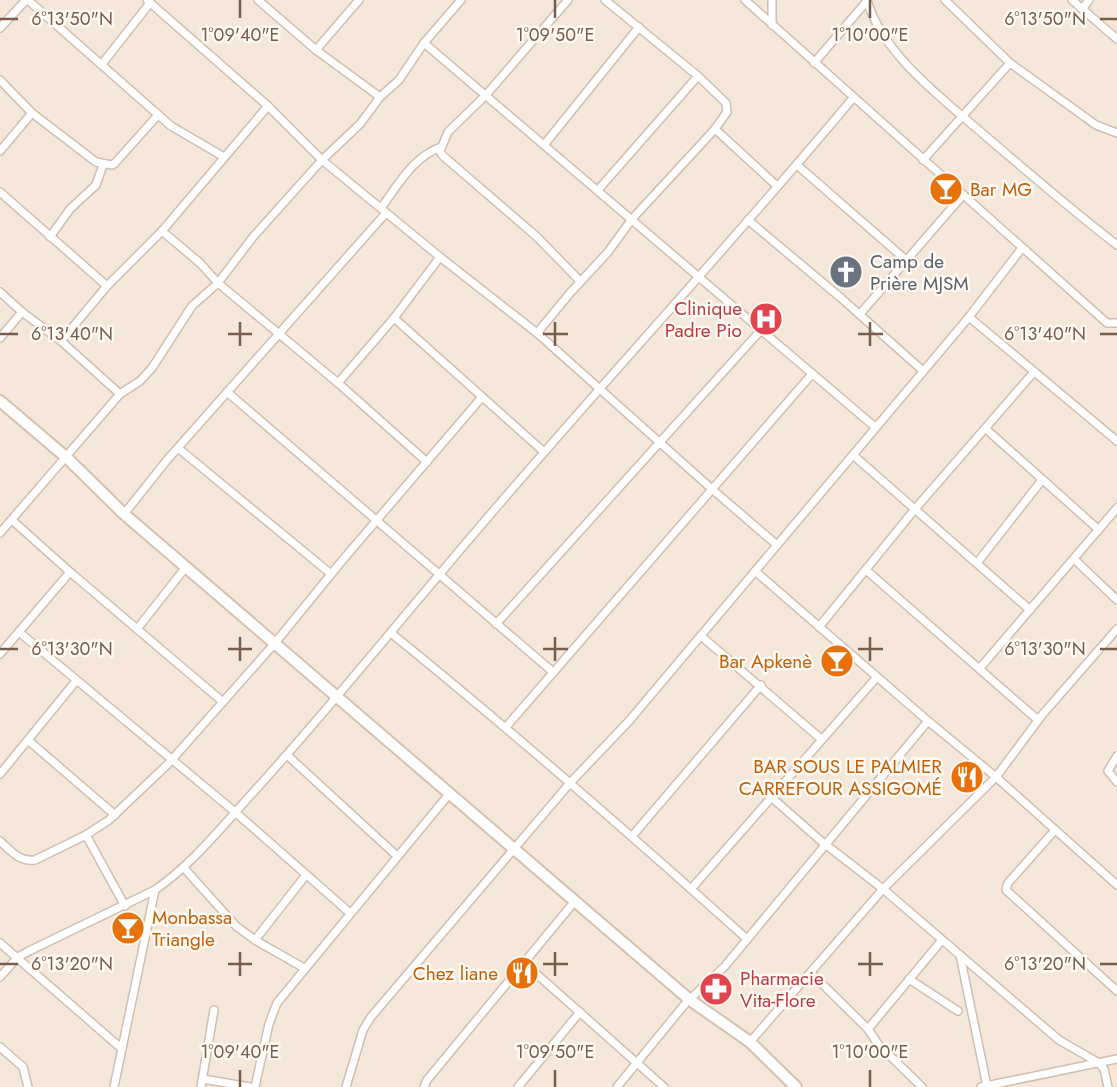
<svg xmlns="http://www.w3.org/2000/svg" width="1117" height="1087" viewBox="0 0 1117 1087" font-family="Jost,sans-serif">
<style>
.residential{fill:#f5e8da}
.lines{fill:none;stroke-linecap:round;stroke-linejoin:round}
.street-casing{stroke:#d1beb0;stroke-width:10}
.secondary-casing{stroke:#d6c0b0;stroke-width:14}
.street{stroke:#fff;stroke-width:7}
.secondary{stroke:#fff;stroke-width:10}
.ticks{fill:none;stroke:#7a5c4d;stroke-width:2.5}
.labels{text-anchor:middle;stroke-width:5;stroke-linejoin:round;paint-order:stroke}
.food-label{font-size:19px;fill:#c56008;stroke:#fffaf3;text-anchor:end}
.worship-label{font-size:19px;fill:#5b616d;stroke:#fffaf3;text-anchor:start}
.health-label{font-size:19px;fill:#be3a42;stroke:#fffaf3;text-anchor:end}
.ticks-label{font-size:18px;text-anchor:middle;fill:#7a5c4d;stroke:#fffaf3;stroke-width:5;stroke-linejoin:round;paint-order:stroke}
</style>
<rect width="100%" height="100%" fill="#fdf6ec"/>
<rect class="residential" x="0" y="0" width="1117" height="1087"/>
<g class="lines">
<defs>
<g id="street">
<path d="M28 0 171 126 224 157"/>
<path d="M147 0 268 106 322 160 440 257 537 333 713 490 777 545"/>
<path d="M258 0 316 50 380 97"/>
<path d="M568 0 485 96 448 132 440 151 442 155 537 237 580 281"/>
<path d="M745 0 1107 323H1117"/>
<path d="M772 0V25"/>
<path d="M867 0C882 55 947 102 989 139 1031 175 1073 211 1117 245"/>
<path d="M945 0 1010 63 1096 125 1117 133"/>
<path d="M1072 0 1117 39"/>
<path d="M1082 9 1089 0"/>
<path d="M0 28 26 0"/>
<path d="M424 43 875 427"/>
<path d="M316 50 359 0"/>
<path d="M814 63 867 1"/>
<path d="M102 64 150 3"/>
<path d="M0 80 32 113 96 162 112 165 115 163 158 115"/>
<path d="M715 129 777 186"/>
<path d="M544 145 639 27"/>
<path d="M0 151 32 113"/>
<path d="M923 160 1010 63"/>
<path d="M797 165 906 260"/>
<path d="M598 190 698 76"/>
<path d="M0 192 107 286"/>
<path d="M381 208C398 185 413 157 441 147"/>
<path d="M748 220 841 298 922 370"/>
<path d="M162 231 200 263 218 283 338 383 427 462"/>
<path d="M50 237 70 209 96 185 103 165"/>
<path d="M0 292 22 312 61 341 120 394"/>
<path d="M860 314 963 195"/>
<path d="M969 317 1117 441"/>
<path d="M394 318 544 452"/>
<path d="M537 333 571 292 608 252 632 219 715 129 727 112 726 103 698 76 605 0"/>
<path d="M0 338 22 312"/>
<path d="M61 341 107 286 162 231 268 106"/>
<path d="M338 383 394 318 440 257"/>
<path d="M227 392 553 672"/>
<path d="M986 429 1099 530"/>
<path d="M178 448 331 574"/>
<path d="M853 455 1030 610"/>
<path d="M124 514 167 460 386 213"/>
<path d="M12 520 70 572 223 702"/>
<path d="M0 533 120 394 140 381 152 368 192 306 218 283 253 237 322 160 360 124 380 97 399 80 424 43 461 0"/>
<path d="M1074 559 1117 600"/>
<path d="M977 563 1042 480"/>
<path d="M866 570 1038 720"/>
<path d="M755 571 928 721 996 777 1117 885"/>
<path d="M496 624 761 330"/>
<path d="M819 627 915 509 1034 372"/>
<path d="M137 629 186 567"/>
<path d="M19 632 235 812 350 913"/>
<path d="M391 633C513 732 630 834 747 939"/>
<path d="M701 636 820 738"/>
<path d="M0 654 70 572"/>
<path d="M980 668 1117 508"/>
<path d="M506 727 812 374"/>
<path d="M29 741 115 815"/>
<path d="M287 755 397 856"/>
<path d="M1117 756 1108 771 1117 782"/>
<path d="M0 774 76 681"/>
<path d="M770 796 821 841 883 889 1059 1040 1099 1063 1104 1069 1108 1087"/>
<path d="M1055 830 1008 883 1006 890 1117 991"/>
<path d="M86 835 125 906"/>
<path d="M633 835 761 685"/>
<path d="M0 841C11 851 19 862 35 860L86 835 109 820 168 764 275 643 341 562 482 397"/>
<path d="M184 868 236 926 255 940 304 968"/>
<path d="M691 889 877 677"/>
<path d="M255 940 306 875"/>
<path d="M0 943 122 1049"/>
<path d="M960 955 987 1086"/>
<path d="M523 962 664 1087"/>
<path d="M811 973 868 1029 878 1044 922 1087"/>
<path d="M0 977 18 957 29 951 155 890"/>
<path d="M909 979 958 1011"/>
<path d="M868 1029 942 940"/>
<path d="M750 1042 883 889 996 777 1042 715 1117 629"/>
<path d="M0 1047 23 1067 28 1087"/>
<path d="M203 1079 250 1087"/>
<path d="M114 1087 155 890C192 864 219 830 249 797 315 725 376 649 439 575 574 413 718 260 853 98"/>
<path d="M201 1087 214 1010"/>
<path d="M255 1087 269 1024 277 1003 450 793"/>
<path d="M346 1087 363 1030 371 1017 570 783 629 721 969 317 1022 248"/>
<path d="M424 1087 427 1080 575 901"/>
<path d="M518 1087 580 1012"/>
<path d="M617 1087 685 1004 725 966 928 721"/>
<path d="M981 1087 1117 1059"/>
</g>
<path id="secondary" d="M0 401 67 458 124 514 690 1000 750 1042 796 1087"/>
</defs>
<use href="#street" class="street-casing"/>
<use href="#secondary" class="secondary-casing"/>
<use href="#street" class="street"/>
<use href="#secondary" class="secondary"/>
</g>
<path class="ticks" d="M240 0V18M555 0V18M870 0V18M0 19H18M1100 19H1117M240 322V346M555 322V346M870 322V346M0 334H18M228 334H252M543 334H568M858 334H883M1100 334H1117M240 637V661M555 637V661M870 637V661M0 649H18M228 649H252M543 649H568M858 649H883M1100 649H1117M240 952V976M555 952V976M870 952V976M0 964H18M228 964H252M543 964H568M858 964H883M1100 964H1117M240 1070V1087M555 1070V1087M870 1070V1087"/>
<defs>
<symbol id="bar-disc" viewBox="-11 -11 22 22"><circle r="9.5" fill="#e8710a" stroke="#fffaf3"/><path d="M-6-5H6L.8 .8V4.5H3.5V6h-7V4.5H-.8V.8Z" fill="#fff"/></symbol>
<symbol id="church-disc" viewBox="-11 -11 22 22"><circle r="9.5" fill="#6b7280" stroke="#fffaf3"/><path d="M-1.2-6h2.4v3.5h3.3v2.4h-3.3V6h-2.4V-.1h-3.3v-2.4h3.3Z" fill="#fff"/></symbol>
<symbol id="hospital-disc" viewBox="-11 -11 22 22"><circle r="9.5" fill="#e0444e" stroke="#fffaf3"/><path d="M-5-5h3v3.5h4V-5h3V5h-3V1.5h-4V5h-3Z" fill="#fff"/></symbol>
<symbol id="restaurant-disc" viewBox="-11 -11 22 22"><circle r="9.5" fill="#e8710a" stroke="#fffaf3"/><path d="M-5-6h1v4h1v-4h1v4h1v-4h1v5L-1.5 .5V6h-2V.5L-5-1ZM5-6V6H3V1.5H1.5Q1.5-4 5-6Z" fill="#fff"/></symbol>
<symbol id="pharmacy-disc" viewBox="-11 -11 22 22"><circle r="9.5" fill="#e0444e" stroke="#fffaf3"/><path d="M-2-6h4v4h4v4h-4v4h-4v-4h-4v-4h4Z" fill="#fff"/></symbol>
</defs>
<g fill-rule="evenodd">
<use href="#bar-disc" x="927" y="170" width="38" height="38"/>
<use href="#church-disc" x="827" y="253" width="38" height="38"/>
<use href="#hospital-disc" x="747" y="300" width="38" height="38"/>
<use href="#bar-disc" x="818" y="642" width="38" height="38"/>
<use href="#restaurant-disc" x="948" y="758" width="38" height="38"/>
<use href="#bar-disc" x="109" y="909" width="38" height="38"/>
<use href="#restaurant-disc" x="503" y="954" width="38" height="38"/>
<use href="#pharmacy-disc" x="697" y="970" width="38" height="38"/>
</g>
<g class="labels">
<g class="food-label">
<text x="970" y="196" text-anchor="start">Bar MG</text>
<text x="812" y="668">Bar Apkenè</text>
<text x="942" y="773">BAR SOUS LE PALMIER<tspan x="942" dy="22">CARREFOUR ASSIGOMÉ</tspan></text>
<text x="152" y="924" text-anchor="start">Monbassa<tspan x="152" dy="22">Triangle</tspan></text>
<text x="498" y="980">Chez liane</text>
</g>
<g class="worship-label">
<text x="870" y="268">Camp de<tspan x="870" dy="22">Prière MJSM</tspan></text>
</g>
<g class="health-label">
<text x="742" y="315">Clinique<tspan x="742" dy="22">Padre Pio</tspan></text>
<text x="740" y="985" text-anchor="start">Pharmacie<tspan x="740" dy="22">Vita-Flore</tspan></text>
</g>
</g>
<g class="ticks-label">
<text x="72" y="25">6°13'50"N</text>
<text x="1045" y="25">6°13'50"N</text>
<text x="240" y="41">1°09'40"E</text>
<text x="555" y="41">1°09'50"E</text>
<text x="870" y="41">1°10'00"E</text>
<text x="72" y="340">6°13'40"N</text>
<text x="1045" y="340">6°13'40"N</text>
<text x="72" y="655">6°13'30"N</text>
<text x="1045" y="655">6°13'30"N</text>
<text x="72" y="970">6°13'20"N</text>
<text x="1045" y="970">6°13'20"N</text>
<text x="240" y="1058">1°09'40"E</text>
<text x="555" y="1058">1°09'50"E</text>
<text x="870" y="1058">1°10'00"E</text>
</g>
</svg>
